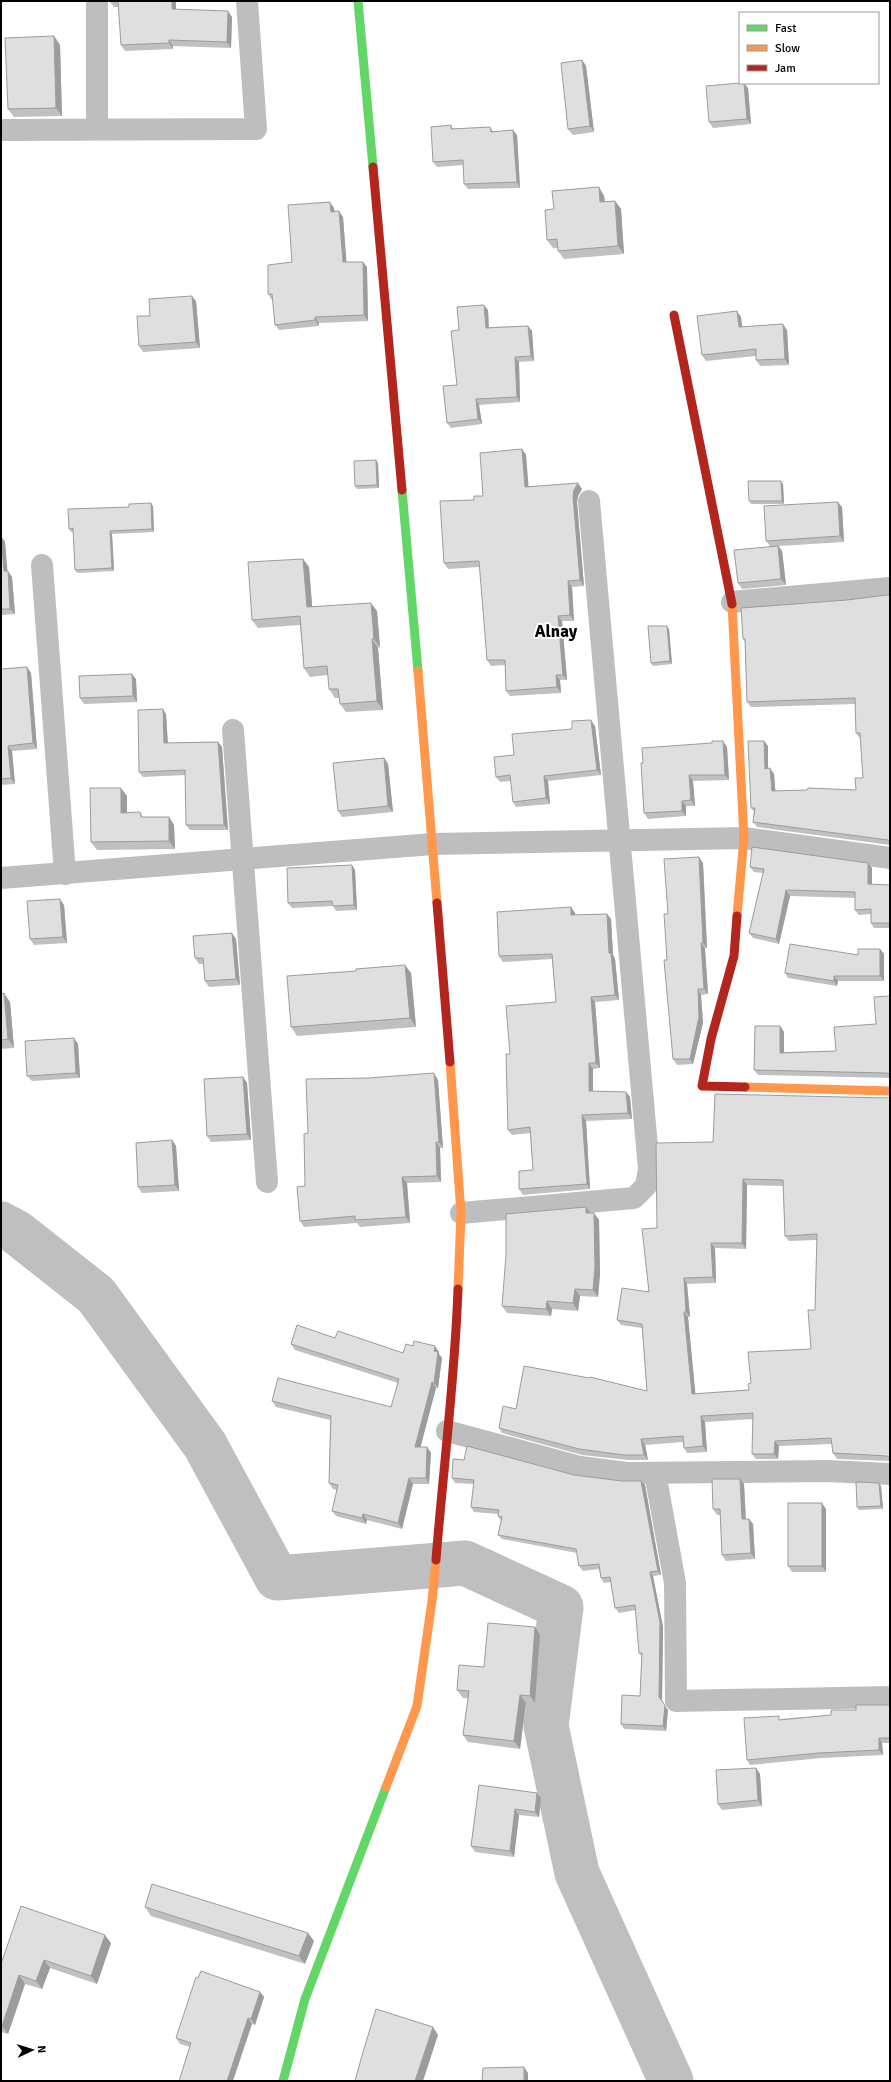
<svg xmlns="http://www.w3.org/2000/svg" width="891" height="2082" viewBox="0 0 891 2082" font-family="Signika,sans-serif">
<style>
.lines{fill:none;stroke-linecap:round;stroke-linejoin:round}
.river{stroke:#bfbfbf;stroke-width:45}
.street{stroke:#bebebe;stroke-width:22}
.fast{stroke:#63d668;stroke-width:9}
.slow{stroke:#ff974d;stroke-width:9}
.jam{stroke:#b3261e;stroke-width:9}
.wall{fill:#c0c0c0;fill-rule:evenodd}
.shaded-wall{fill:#9c9c9c}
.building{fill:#dfdfdf;stroke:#9c9c9c;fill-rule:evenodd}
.labels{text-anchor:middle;stroke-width:4;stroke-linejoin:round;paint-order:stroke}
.quarter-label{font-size:17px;font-weight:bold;fill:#000;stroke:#fff}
</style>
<rect width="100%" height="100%" fill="#fff"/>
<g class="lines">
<path class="river" d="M1 1224 16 1232 96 1295 205 1445 277 1578 465 1563 561 1607 546 1726 577 1873 671 2081"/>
<g class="street">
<path d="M97 1V129"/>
<path d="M1 130 256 129 247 1"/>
<path d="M42 565 65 874"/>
<path d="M732 602 890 588"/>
<path d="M233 730 267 1182"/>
<path d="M1 878 433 844 744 838 890 858"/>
<path d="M461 1213 634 1198 646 1186 649 1169 589 501"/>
<path d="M447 1431 580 1467 627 1473 827 1471 890 1474"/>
<path d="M655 1473 675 1583 676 1701 890 1697"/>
</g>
<g class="fast">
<path d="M358 1 373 167"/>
<path d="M402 490 418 671"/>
<path d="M283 2081 305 1999 386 1787"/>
</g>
<g class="slow">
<path d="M732 604 744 838 737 916"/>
<path d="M418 671 437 903"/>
<path d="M450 1062 461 1213 458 1289"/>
<path d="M745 1087 890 1091"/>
<path d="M386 1787 417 1706 432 1601 436 1560"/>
</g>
<g class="jam">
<path d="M373 167 402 490"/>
<path d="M674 315 732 604"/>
<path d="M437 903 450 1062"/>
<path d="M737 916 734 956 711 1039 702 1086 745 1087"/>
<path d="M436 1560C443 1470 455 1379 458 1289"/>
</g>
</g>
<g class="wall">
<path d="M109 1H176V10L232 17 231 48 173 46V49L125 51 121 45 119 7H114Z"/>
<path d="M54 36 60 45 62 116 14 117 8 109Z"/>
<path d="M582 60 586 66 594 132 573 135 568 129Z"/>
<path d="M748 88 751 124 713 128 709 122Z"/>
<path d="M451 125 453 129 490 127 493 131 517 135 520 188 468 189 464 184V165L437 167 433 162Z"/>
<path d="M599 187 604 196 605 202 615 201 621 209 624 254 564 259 558 251V248H553L547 240 554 209Z"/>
<path d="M334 208 335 212 343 217 346 262H363L367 267 368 321 319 323V326L279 330 275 325 273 300H272L268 294Z"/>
<path d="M196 301 200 348 143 352 139 346Z"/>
<path d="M488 310 489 327 528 326 532 331 534 361 519 362 520 402 479 405 482 424 451 428 447 423 457 385 459 330Z"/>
<path d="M741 317 742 327 787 330 789 365 760 366 756 360V356L706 361 702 355Z"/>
<path d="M522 449 526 455 528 486 582 489 578 496 577 502 584 586 572 587 574 621H562L567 680H560L561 693 510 696 506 691 505 665 491 666 487 660 480 567 448 569 444 563 474 500 483 496Z"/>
<path d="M378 463 379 488 357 489 355 486Z"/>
<path d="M783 484 784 504H751L749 501Z"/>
<path d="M153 506 154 532 112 534 114 571 77 573 75 570 73 532H71L69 529Z"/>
<path d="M842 507 844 542 779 546 782 551 786 585 742 589 738 583 770 546 766 541Z"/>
<path d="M1 537 5 542 7 571 12 577 15 614 1 615Z"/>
<path d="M303 559 309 567 312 607 377 611 380 647 378 648 383 710 346 712 340 704 339 698H335L329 689 328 675 310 677 304 668 300 625 258 628 252 620Z"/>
<path d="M890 594V845L757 827 753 822 754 812 751 808 764 741 768 746V769L774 774 775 791 856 790 863 778 860 738 856 733 855 704 751 707 747 702 745 642 743 639 847 600 887 595Z"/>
<path d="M667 626 669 629 672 664 653 666 651 663Z"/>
<path d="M27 667 31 673 37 749 12 751 15 784 1 785V669Z"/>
<path d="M136 679 137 702 84 704 80 698Z"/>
<path d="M166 714 168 743 218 742 222 747 228 830H190L186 825V775L143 777 139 772Z"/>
<path d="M595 726 601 775 548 781 550 804 516 807 513 802 511 781 500 782 496 777 514 755 572 729Z"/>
<path d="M727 747 729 780 693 781 695 806H686V816L648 819 644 813 641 763Z"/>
<path d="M384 758 388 764 393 812 342 817 338 811Z"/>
<path d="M127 796V813L140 812 143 817H169L174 825 175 849 97 850 91 842Z"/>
<path d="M703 863 707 948H705L708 994 701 995 703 1023 693 1064 677 1065 673 1059 667 960Z"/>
<path d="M868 863 872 868V885H890V928H874L871 923V914L859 915 855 910V898L790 896 779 944 753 938 749 933 763 873 754 872 750 867Z"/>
<path d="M355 870 357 910 336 911 333 906 292 908 288 903Z"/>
<path d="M64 905 67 943 34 945 30 939Z"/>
<path d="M575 913V915L607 914 611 919 613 955 615 959 619 1000 595 1002 600 1068 593 1069V1091L626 1092 630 1097 632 1119 586 1121 590 1189 523 1195 519 1189 533 1170 530 1133 512 1135 508 1130 510 1054 556 1002 552 959 503 962 499 956Z"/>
<path d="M236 939 240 985 209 987 205 981 204 964H199L195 958Z"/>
<path d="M880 949 884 954V981H838L837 986 788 978 785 973 858 955Z"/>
<path d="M411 973 416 1027 297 1036 291 1027Z"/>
<path d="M1 994 10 1002 14 1048 1 1049Z"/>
<path d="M890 996V1078L758 1075 754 1070 780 1026 784 1032V1052L836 1051 876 1024Z"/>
<path d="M78 1044 80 1078 32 1081 27 1076Z"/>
<path d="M243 1077 247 1083 251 1140 211 1142 207 1136Z"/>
<path d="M438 1080 443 1148H440L441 1182 407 1183 410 1223 360 1227 357 1223 304 1227 300 1221 305 1186 308 1133Z"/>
<path d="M890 1097V1461L837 1459 833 1453 832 1444 779 1446 778 1459H756L752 1454 753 1419 705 1422 707 1452 687 1453 684 1448 683 1442 645 1445 648 1460H628L582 1455 502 1433 499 1428 516 1409 647 1391 642 1328 621 1325 617 1320 649 1292 657 1228 713 1142ZM747 1185 783 1186 785 1236 789 1241 817 1240 815 1310 811 1349 751 1383 749 1390 695 1394 688 1317H690L687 1284 716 1283 715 1248 746 1249Z"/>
<path d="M172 1140 176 1146 179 1191 142 1193 138 1187Z"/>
<path d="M591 1213 599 1220 600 1274 598 1297 580 1296 578 1311 552 1309 551 1316 507 1313 502 1306Z"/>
<path d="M335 1338 403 1353 439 1352V1354L442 1358 438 1388H436L420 1447H427L431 1453 429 1484H413L402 1529 367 1520 366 1524 336 1516 332 1511 337 1490 333 1489 329 1483 330 1420 276 1407 272 1401 391 1407 398 1383 295 1350 291 1344Z"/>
<path d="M574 1475 622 1481H641L645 1485 661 1575 653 1576 663 1627 662 1702 668 1710 666 1731 624 1729 621 1724 640 1696 642 1657 639 1653 636 1610 619 1613 615 1608 611 1582 604 1583 601 1578 599 1569 583 1571 579 1566 577 1553 502 1539 498 1535 501 1521 498 1516V1514L474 1512 471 1507 474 1484 455 1483 452 1478Z"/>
<path d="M740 1479 744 1484 746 1519H749L753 1524 755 1559 726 1561 722 1555 720 1515H717L713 1509Z"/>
<path d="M881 1486 883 1509 859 1510 857 1507Z"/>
<path d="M826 1509V1572H792L788 1566Z"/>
<path d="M535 1627 540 1635 535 1703H526L520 1749 468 1742 463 1735 468 1698H463L457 1690 484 1667Z"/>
<path d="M890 1705V1743H882L883 1755 822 1758 750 1765 747 1760 781 1719 831 1715 856 1710Z"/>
<path d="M756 1768 760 1774 762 1806 722 1810 718 1804Z"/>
<path d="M479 1785 537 1793 541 1798 539 1817 519 1815 514 1857 475 1852 471 1846Z"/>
<path d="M145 1907 314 1941 305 1964 151 1916Z"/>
<path d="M111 1943 97 1984 50 1968 42 1989 25 1984 8 2034 1 2032V1964Z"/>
<path d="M198 1978 260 1992 264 1997 255 2025 252 2024 190 2047 180 2044 176 2038Z"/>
</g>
<g class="shaded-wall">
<path d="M172 1H176V15L172 9Z"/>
<path d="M228 11 232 17 231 48 227 42Z"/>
<path d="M54 36 60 45 62 116 56 108Z"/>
<path d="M169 40 173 46V49L169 43Z"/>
<path d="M582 60 586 66 594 132 590 126Z"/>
<path d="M744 83 748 88 751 124 747 119Z"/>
<path d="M513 130 517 135 520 188 517 182Z"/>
<path d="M599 187 604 196 606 211 600 202Z"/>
<path d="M615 201 621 209 624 254 618 246Z"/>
<path d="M330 202 334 208 335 218 331 212Z"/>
<path d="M339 211 343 217 347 268 343 262Z"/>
<path d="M363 262 367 267 368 321 364 315Z"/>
<path d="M192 296 196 301 200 348 196 342Z"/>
<path d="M484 305 488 310 489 333 486 328Z"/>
<path d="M737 311 741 317 743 333 739 327Z"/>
<path d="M315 317 319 323V326L315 320Z"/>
<path d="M783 324 787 330 789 365 785 359Z"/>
<path d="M528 326 532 331 534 361 531 356Z"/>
<path d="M515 357 519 362 520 402 517 397Z"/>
<path d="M476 399 479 405 482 424 478 419Z"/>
<path d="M522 449 526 455 529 492 525 487Z"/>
<path d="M376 460 378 463 379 488 377 485Z"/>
<path d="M781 481 783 484 784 504 782 501Z"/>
<path d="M578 483 582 489 578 496 577 502 584 586 580 580 573 496 574 490Z"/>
<path d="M838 502 842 507 844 542 840 536Z"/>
<path d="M151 503 153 506 154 532 152 529Z"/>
<path d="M110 531 112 534 114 571 112 568Z"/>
<path d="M1 536 5 542 8 577 4 571Z"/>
<path d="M778 546 782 551 786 585 781 579Z"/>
<path d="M303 559 309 567 313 616 307 607Z"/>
<path d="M8 571 12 577 15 614 10 609Z"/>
<path d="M568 581 572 587 574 621 570 615Z"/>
<path d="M371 603 377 611 380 647 374 639Z"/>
<path d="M558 616 562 621 567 680 563 675Z"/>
<path d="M667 626 669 629 672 664 670 661Z"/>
<path d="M372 639 378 648 383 710 377 701Z"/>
<path d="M27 667 31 673 37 749 33 743Z"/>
<path d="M132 674 136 679 137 702 133 696Z"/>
<path d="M556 675 560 680 561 693 557 687Z"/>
<path d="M163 709 166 714 168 748 164 743Z"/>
<path d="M591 720 595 726 601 775 597 770Z"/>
<path d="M723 741 727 747 729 780 725 775Z"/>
<path d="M764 741 768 746V774L765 769Z"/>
<path d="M218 742 222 747 228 830 224 825Z"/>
<path d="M8 746 12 751 15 784 11 778Z"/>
<path d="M384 758 388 764 393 812 388 806Z"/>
<path d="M770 768 774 774 776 797 772 791Z"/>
<path d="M689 775 693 781 695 806 691 800Z"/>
<path d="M544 776 548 781 550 804 546 798Z"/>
<path d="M121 788 127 796V821L121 813Z"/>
<path d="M682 801 686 806V816L682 811Z"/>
<path d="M169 817 174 825 175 849 169 841Z"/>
<path d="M699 857 703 863 707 948 703 943Z"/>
<path d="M868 863 872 868V890L868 884Z"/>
<path d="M352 865 355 870 357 910 354 905Z"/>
<path d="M786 890 790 896 779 944 776 939Z"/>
<path d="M60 899 64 905 67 943 63 937Z"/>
<path d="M571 907 575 913V921L571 915Z"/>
<path d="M607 914 611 919 613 955 615 959 619 1000 615 995 609 953Z"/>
<path d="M232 933 236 939 240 985 236 979Z"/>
<path d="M701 943 705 948 708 994 704 989Z"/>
<path d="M880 949 884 954V981L880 976Z"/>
<path d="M405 965 411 973 416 1027 410 1018Z"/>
<path d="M834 976 838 981 837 986 834 981Z"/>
<path d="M698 989 701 995 703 1023 693 1064 690 1059Z"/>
<path d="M4 993 10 1002 14 1048 8 1039Z"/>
<path d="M591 997 595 1002 600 1068 596 1063Z"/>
<path d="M780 1026 784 1032V1058L780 1053Z"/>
<path d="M74 1038 78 1044 80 1078 76 1073Z"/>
<path d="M589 1063 593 1069V1096L589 1091Z"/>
<path d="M434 1073 438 1080 443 1148 439 1142Z"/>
<path d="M243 1077 247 1083 251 1140 247 1134Z"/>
<path d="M626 1092 630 1097 632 1119 628 1113Z"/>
<path d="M582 1115 586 1121 590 1189 587 1184Z"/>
<path d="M172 1140 176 1146 179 1191 175 1185Z"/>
<path d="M436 1142 440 1148 441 1182 437 1176Z"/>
<path d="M402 1177 407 1183 410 1223 406 1217Z"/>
<path d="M743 1179 747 1185 746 1249 742 1243Z"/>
<path d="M586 1207 591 1214 586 1213Z"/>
<path d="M594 1213 599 1220 600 1274 598 1297 593 1290Z"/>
<path d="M711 1243 715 1248 716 1283 713 1277Z"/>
<path d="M684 1278 687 1284 690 1317 686 1312Z"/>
<path d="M575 1289 580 1296 578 1311 573 1303Z"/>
<path d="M547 1301 552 1309 551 1316 546 1309Z"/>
<path d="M684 1312 688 1317 696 1399 692 1394Z"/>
<path d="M435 1346 439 1352V1354L442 1358 438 1388 434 1383V1351Z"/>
<path d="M432 1382 436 1388 419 1453 415 1447Z"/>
<path d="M701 1416 705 1422 707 1452 703 1446Z"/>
<path d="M641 1439 645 1445 648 1460 644 1455Z"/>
<path d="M775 1441 779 1446 778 1459 774 1454Z"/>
<path d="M427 1447 431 1453 429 1484 426 1478Z"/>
<path d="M409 1478 413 1484 402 1529 398 1523Z"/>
<path d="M740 1479 744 1484 746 1525 742 1519Z"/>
<path d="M641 1481 645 1485 661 1575 658 1571Z"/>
<path d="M879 1483 881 1486 883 1509 881 1506Z"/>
<path d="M822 1503 826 1509V1572L822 1566Z"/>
<path d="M363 1514 367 1520 366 1524 362 1518Z"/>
<path d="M749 1519 753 1524 755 1559 751 1553Z"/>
<path d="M650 1572 653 1576 663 1627 662 1702 668 1710 666 1731 663 1726 659 1697Z"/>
<path d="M535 1627 540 1635 535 1703 530 1696Z"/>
<path d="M520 1695 526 1703 520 1749 514 1741Z"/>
<path d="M879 1738 882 1743 883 1755 879 1750Z"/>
<path d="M756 1768 760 1774 762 1806 758 1800Z"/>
<path d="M537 1793 541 1798 539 1817 535 1812Z"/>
<path d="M515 1809 519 1815 514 1857 510 1851Z"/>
<path d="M308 1933 314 1941 305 1964 299 1956Z"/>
<path d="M105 1935 111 1943 97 1984 91 1976Z"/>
<path d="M44 1960 50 1968 42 1989 36 1981Z"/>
<path d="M19 1975 25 1984 8 2034 2 2026Z"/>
<path d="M260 1992 264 1997 255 2025 251 2019Z"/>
<path d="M248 2018 252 2024 233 2081H227Z"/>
<path d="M433 2027 438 2035 423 2081H415Z"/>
<path d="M524 2067 528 2073V2081H524Z"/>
</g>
<g class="building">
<path d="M109 1H172V9L228 11 227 42 169 40V43L121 45 118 1Z"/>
<path d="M54 36 56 108 8 109 5 38Z"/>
<path d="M582 60 590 126 568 129 561 63Z"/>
<path d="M740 83H744L747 119 709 122 706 86Z"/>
<path d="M451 125V129L490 127 491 132 513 130 517 182 464 184 463 160 433 162 431 127Z"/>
<path d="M599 187 600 202 615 201 618 246 558 251 557 239 547 240 545 210 554 209 552 191Z"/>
<path d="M330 202 331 212 339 211 343 262H363L364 315 315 317V320L275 325 272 294H268V265L292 262 288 205Z"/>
<path d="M192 296 196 342 139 346 137 316H150L149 299Z"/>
<path d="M484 305 486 328 528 326 531 356 515 357 517 397 476 399 478 419 447 423 443 386 457 385 451 331 459 330 457 307Z"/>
<path d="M737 311 739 327 783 324 785 359 756 360V349L702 355 697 316Z"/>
<path d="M522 449 525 487 578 483 574 490 573 496 580 580 568 581 570 615 558 616 563 675H556L557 687 506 691 505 660H487L479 561 444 563 440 501 474 500V496H483L480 453Z"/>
<path d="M376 460 377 485 355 486 354 461Z"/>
<path d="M748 481H781L782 501H749Z"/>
<path d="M838 502 840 536 766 541 764 506Z"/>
<path d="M151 503 152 529 110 531 112 568 75 570 73 528 69 529 68 509 129 507V504Z"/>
<path d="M1 537 4 571H8L10 609H1Z"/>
<path d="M778 546 781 579 738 583 734 550Z"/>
<path d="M303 559 307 607 371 603 374 639H372L377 701 340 704 338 689H329L327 666 304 668 300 616 252 620 248 562Z"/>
<path d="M890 594V841L888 840 753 822 755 808H751L748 741H764L765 769 770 768 772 791 807 790 808 788 856 790 855 778H863L860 733H856L855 698 747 702 745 639H743L741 608 847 600 887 595Z"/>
<path d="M648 626H667L670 661 651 663Z"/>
<path d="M27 667 33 743 8 746 11 778 1 779V669Z"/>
<path d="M132 674 133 696 80 698 79 676Z"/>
<path d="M163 709 164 743 218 742 224 825H186L185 770 139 772 138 710Z"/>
<path d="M591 720 597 770 544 776 546 798 513 802 510 775 496 777 494 757 514 755 512 734 572 729V721Z"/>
<path d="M712 741H723L725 775H689L691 800 682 801V811L644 813 641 763H643L642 748 712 743Z"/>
<path d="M384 758 388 806 338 811 333 763Z"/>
<path d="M90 788H121V813L140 812 141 817H169V841L91 842Z"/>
<path d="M752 847 868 863V884L890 885V923H871V909L855 910V892L786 890 776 939 749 933 764 869 750 867Z"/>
<path d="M699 857 703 943H701L704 989H698L699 1017 690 1059H673L664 960H667L664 914H668L664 859Z"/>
<path d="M352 865 354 905 333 906 332 901 288 903 287 868Z"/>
<path d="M60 899 63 937 30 939 27 901Z"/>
<path d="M571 907V915L607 914 609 953H611L615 995 591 997 596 1063H589V1091L626 1092 628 1113 582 1115 587 1184 519 1189V1171L533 1170 530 1127 508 1130 506 1054H510L506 1006 556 1002 552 954 499 956 497 912Z"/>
<path d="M232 933 236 979 205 981 203 958H195L193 936Z"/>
<path d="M790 944 858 955V949H880V976H834V981L785 973Z"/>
<path d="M405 965 410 1018 291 1027 287 976 356 971V969Z"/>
<path d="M4 993 8 1039 1 1040V994Z"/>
<path d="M890 996V1074L886 1073 754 1070 755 1026H780V1053L836 1051 834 1027 876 1024 874 997Z"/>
<path d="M74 1038 76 1073 27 1076 25 1041Z"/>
<path d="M434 1073 439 1142H436L437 1176 402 1177 406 1217 355 1220V1216L300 1221 297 1187 305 1186 304 1134 308 1133 306 1079 368 1078Z"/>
<path d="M243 1077 247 1134 207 1136 204 1079Z"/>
<path d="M715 1094 886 1098 890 1097V1458L887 1456 833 1453 831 1438 775 1441 774 1454H752L753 1413 701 1416 703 1446 684 1448 683 1436 641 1439 644 1455H624L579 1449 499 1428 503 1406 516 1409 524 1366 589 1378 590 1377 647 1391 642 1324 617 1320 622 1288 649 1292 642 1229 657 1228 656 1143 713 1142ZM743 1179 783 1180 785 1236 817 1234 815 1310H808L811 1349 748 1352 751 1383 748 1384 749 1390 692 1394 684 1312H686L684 1278 713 1277 711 1243H742Z"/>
<path d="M172 1140 175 1185 138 1187 136 1143Z"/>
<path d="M586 1207V1213H594L595 1267 593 1290 575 1289 573 1303 547 1301 546 1309 502 1306 506 1255V1214Z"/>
<path d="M297 1325 335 1338 338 1331 403 1353 406 1344 413 1346 414 1341 435 1346 434 1351 438 1352 434 1383 432 1382 415 1447H427L426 1478H409L398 1523 363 1514 362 1518 332 1511 338 1485 329 1483 331 1416 272 1401 278 1378 391 1407 399 1379 291 1344Z"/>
<path d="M467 1446 574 1475 622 1481H641L658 1571 650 1572 660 1622 659 1697 665 1705 663 1726 621 1724 622 1695 640 1696 642 1653H639L635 1605 615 1608 610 1577 601 1578 599 1564 579 1566 576 1549 498 1535 502 1517 498 1516 499 1510 471 1507 474 1480 452 1478 453 1459 464 1460Z"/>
<path d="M712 1479H740L742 1519H749L751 1553 722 1555 720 1509H713Z"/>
<path d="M856 1482 879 1483 881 1506 857 1507Z"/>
<rect x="788" y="1503" width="34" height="63"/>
<path d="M488 1623 535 1627 530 1696 520 1695 514 1741 463 1735 469 1691 457 1690 459 1665 484 1667Z"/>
<path d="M856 1705H890V1738H879V1750L819 1753 747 1760 744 1718 779 1716V1720L831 1715V1710H856Z"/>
<path d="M756 1768 758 1800 718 1804 716 1770Z"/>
<path d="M479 1785 537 1793 535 1812 515 1809 510 1851 471 1846Z"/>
<path d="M152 1884 308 1933 299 1956 145 1907Z"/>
<path d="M21 1906 105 1935 91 1976 44 1960 36 1981 19 1975 2 2026 1 2025V1964Z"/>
<path d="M201 1971 260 1992 251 2019 248 2018 227 2081H179L191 2043 176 2038 196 1977 198 1978Z"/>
<path d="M376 2009 433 2027 415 2081H355L361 2059Z"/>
<path d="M524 2067V2081H482L483 2068Z"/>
</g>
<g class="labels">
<g class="quarter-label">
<text x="556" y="637">Alnay</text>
</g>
</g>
<rect width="891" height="2082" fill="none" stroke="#000000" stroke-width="4"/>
<rect x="739" y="12" width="140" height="72" fill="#ffffff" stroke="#999999"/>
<rect x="747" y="25" width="20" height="6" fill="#63d668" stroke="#999999"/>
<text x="775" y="32" font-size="12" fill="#000000">Fast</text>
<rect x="747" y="45" width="20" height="6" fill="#ff974d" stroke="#999999"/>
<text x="775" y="52" font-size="12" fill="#000000">Slow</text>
<rect x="747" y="65" width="20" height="6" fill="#b3261e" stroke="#999999"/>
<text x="775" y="72" font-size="12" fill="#000000">Jam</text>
<g transform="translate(32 2050) rotate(86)" stroke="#ffffff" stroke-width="3" paint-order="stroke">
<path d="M0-3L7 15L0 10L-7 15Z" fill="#000000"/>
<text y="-6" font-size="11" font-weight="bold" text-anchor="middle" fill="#000000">N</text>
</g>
</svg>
